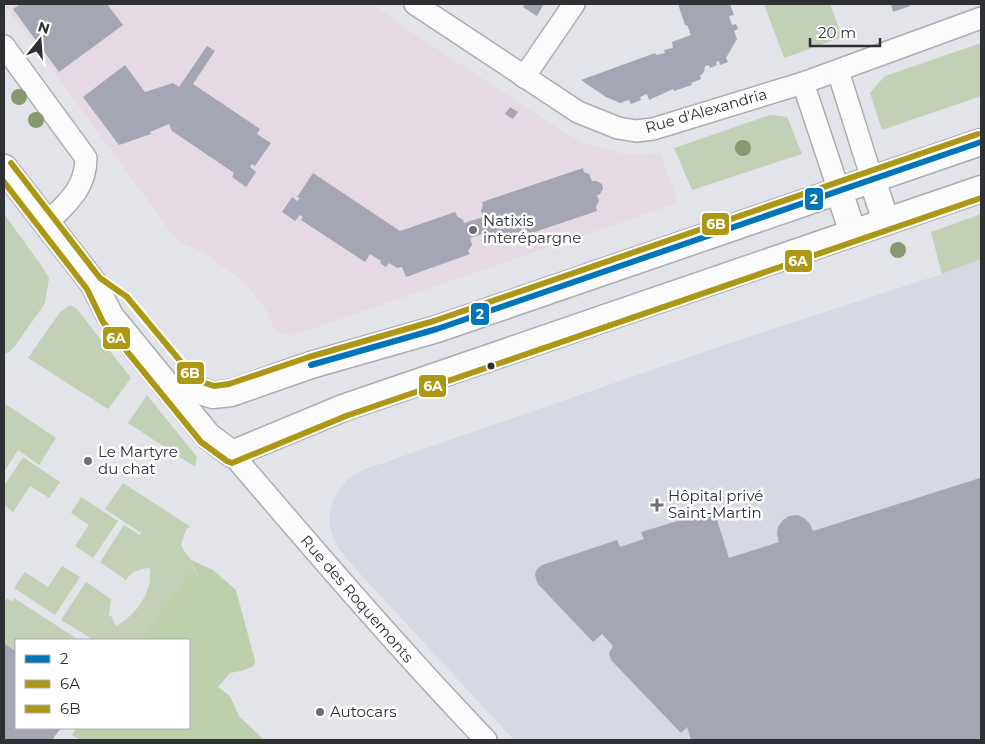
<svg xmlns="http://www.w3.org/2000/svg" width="985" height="744" viewBox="0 0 985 744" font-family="Montserrat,sans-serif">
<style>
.commercial{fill:#e5dae4}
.built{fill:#d6d8e4}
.green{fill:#c2d0b5}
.forest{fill:#bed0ab}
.building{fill:#a4a6b4}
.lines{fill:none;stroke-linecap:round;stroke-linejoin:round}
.minor-casing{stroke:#abacb0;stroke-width:24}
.tertiary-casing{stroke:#abacb0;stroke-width:29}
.minor{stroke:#fbfbfc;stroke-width:21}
.tertiary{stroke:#fbfbfc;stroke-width:26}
.bus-1-casing{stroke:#fff;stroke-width:10}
.bus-2-casing{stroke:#fff;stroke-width:10}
.bus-3-casing{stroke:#fff;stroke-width:10}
.bus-1{stroke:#0075b8;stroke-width:6}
.bus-2{stroke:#ac9815;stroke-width:6}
.bus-3{stroke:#ac9815;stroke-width:6}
.tree{fill:#88986f}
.poi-dot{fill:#6e6f73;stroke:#fff;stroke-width:2}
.bus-dot{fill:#2f3034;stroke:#fff;stroke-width:2}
.labels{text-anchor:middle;stroke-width:5;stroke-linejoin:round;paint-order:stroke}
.street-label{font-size:15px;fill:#2f3034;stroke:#fff}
.poi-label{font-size:15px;fill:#2f3034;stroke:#fff;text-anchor:start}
.line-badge{stroke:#fff;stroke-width:2}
.badge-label{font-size:14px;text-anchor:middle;font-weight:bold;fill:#fff}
</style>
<rect width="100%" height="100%" fill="#e3e4e9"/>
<path class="commercial" d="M4 4H372L404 27 557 128 582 142 620 153 641 155 660 152 678 203 291 336 275 331 267 312 261 303 254 294 239 278 203 252 178 242Z"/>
<path class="built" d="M981 259V740H514L354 567 340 550 334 541 331 530 329 521 330 511 334 498 341 487 349 478 360 471 727 344 942 274Z"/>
<g class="green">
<path d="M764 4H830L842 37 784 58Z"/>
<path d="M981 43V96L882 130 870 93 885 76Z"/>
<path d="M770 115 787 117 802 154 692 190 674 148Z"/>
<path d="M4 214 41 265 49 278 45 303 15 346 9 352 4 354Z"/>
<path d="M981 214V259L942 274 931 232Z"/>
<path d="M70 305 77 309 131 378 108 409 28 358 60 312Z"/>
<path d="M147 395 197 457 195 467 128 423Z"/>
<path d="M4 403 56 438 39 465 18 450 4 472Z"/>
<path d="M23 457 60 482 49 498 30 486 13 512 4 505V486Z"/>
<path d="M123 483 191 527 186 529 181 545 185 552 191 560 198 577 184 580 139 640H90L89 637 61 620 86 582 111 599 109 616H111L116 626C131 618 145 602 149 585 150 579 150 574 150 568 141 568 130 572 126 580L100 562 124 525 140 535 141 533 105 509Z"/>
<path d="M81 497 118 521 93 558 75 546 89 525 71 513Z"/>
<path d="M62 566 80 577 55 615 14 588 25 572 48 587Z"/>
<path d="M7 598 12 602 14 598 79 640H16V652L4 643V603Z"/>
</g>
<path class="forest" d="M191 560 213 570 236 590 255 661 254 666 241 671 230 673 218 687 230 696 239 716 264 740H80L72 735 76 728H189V640H139L184 580 188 575 198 576Z"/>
<g class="building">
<path d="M18 4H107L123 25 59 72 13 9 19 5Z"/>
<path d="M525 4H544L537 16 523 7Z"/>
<path d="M678 4H730L734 15 729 16 732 25 736 24 738 29 734 31 737 39 726 58 728 62 720 65 719 61 716 62 717 65 710 68 709 65 705 66 704 72 700 76 701 79 691 83 692 85 674 91 673 89 649 100 647 94 640 97 641 100 631 104 629 100 620 103 606 97 581 80 655 53 656 55 665 53 664 50 673 48 672 42 691 35 687 25H685Z"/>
<path d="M891 4H909L910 6 893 12Z"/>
<path d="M207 46 215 51 193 84 260 129 257 134 271 143 255 166 252 164 250 167 256 172 246 187 232 177 234 173 172 131 169 124 150 132 151 134 119 145 83 97 125 65 145 92 173 83 179 87Z"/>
<path d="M510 107 518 112 513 119 505 114Z"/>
<path d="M583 168 584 172 589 174 592 181H597L602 184 603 189 600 194 597 195 599 201 596 207 597 211 496 245 495 241 490 239 488 232 470 238 472 245 468 251 470 254 406 277 402 267 397 268 389 263 386 267 380 263 381 261 370 254 365 262 301 220 303 217 300 215 295 221 282 212 292 197 297 201 300 198 297 197 313 173 400 231 455 212 457 216 463 220 464 223 483 217 481 211 483 205 482 202Z"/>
<path d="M980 478 981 483V740H691L687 727 681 733 611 660 609 653 613 646 602 634 593 642 538 584 536 579 535 574 537 569 542 565 617 540 620 547 644 539 641 532 714 510 729 558 779 542 777 534 778 527 783 520 789 516 797 515 804 518 810 524 813 531Z"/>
<path d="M4 643 16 652V728H61L52 740H4Z"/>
</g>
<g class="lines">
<defs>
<g id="minor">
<path d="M415 4 578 112 618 128 636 131 653 129 803 83 981 18"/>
<path d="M4 46 86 158C86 189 66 204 46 224"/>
<path d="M838 71 872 179"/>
<path d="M524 77 574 4"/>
<path d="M803 83 839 191"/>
<path d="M232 454C315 551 398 648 486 740"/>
</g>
<g id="tertiary">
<path d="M4 168 94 284 110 316 208 436 232 454"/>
<path d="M872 179 886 222"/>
<path d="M839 191 853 233"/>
<path d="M191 388 213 395 231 393 311 365 437 329 981 142"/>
<path d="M232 454 343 408 981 189"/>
</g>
</defs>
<use href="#minor" class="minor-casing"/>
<use href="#tertiary" class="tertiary-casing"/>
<use href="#minor" class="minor"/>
<use href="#tertiary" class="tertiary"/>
<defs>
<path id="bus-1" d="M311 365 437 329 981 142"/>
<path id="bus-2" d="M4 182 87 289 103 322 201 442 227 461 232 463 346 416 981 198"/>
<path id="bus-3" d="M11 163 100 278 127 297 196 380 214 386 229 384 309 357 434 321 978 134"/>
</defs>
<use href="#bus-1" class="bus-1-casing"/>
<use href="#bus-2" class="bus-2-casing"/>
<use href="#bus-3" class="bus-3-casing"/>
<use href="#bus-1" class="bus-1"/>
<use href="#bus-2" class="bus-2"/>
<use href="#bus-3" class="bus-3"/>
</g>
<g class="tree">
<circle cx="19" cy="97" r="8"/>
<circle cx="36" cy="120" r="8"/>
<circle cx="743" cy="148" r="8"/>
<circle cx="898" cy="250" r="8"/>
</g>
<g class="poi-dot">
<circle cx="473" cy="230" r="5"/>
<circle cx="88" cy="461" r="5"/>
<path d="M654.5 497.5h5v5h5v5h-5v5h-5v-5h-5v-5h5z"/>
<circle cx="320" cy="712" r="5"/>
</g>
<circle class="bus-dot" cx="491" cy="366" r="4.5"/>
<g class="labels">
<g class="street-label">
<text transform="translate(706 111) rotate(-16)" y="5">Rue d'Alexandria</text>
<text transform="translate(357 599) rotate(49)" y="5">Rue des Roquemonts</text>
</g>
<g class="poi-label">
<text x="483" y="226">Natixis<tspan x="483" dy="17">interépargne</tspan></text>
<text x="98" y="457">Le Martyre<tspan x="98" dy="17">du chat</tspan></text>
<text x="668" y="501">Hôpital privé<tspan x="668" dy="17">Saint-Martin</tspan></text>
<text x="330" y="717">Autocars</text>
</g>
</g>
<g class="line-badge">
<rect x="804" y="187" width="20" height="24" rx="5" fill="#0075b8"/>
<rect x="701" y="212" width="29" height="24" rx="5" fill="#ac9815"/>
<rect x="784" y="249" width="29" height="24" rx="5" fill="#ac9815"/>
<rect x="470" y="302" width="20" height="24" rx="5" fill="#0075b8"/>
<rect x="102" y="326" width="29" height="24" rx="5" fill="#ac9815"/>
<rect x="176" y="361" width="29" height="24" rx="5" fill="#ac9815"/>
<rect x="418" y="374" width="29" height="24" rx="5" fill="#ac9815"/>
</g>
<g class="badge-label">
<text x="814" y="204">2</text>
<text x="716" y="229">6B</text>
<text x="798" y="266">6A</text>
<text x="480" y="319">2</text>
<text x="116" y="343">6A</text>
<text x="190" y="378">6B</text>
<text x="433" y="391">6A</text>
</g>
<rect width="985" height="744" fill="none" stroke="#2f3034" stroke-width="10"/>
<rect x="15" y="639" width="175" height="90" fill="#ffffff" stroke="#acacae"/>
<rect x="25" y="655" width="25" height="8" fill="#0075b8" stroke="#acacae"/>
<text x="60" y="664" font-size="15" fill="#2f3034">2</text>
<rect x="25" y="680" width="25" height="8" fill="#ac9815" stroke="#acacae"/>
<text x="60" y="689" font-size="15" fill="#2f3034">6A</text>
<rect x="25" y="705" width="25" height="8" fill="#ac9815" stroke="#acacae"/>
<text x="60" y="714" font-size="15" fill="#2f3034">6B</text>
<g transform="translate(40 40) rotate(17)" stroke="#ffffff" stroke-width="4" paint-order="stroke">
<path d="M0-4L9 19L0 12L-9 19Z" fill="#2f3034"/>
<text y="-8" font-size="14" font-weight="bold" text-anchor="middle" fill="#2f3034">N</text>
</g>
<path d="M810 38v8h70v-8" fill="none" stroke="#2f3034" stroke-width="2.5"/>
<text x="818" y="38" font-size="15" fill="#2f3034" stroke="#ffffff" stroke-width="4" paint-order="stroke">20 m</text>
</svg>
